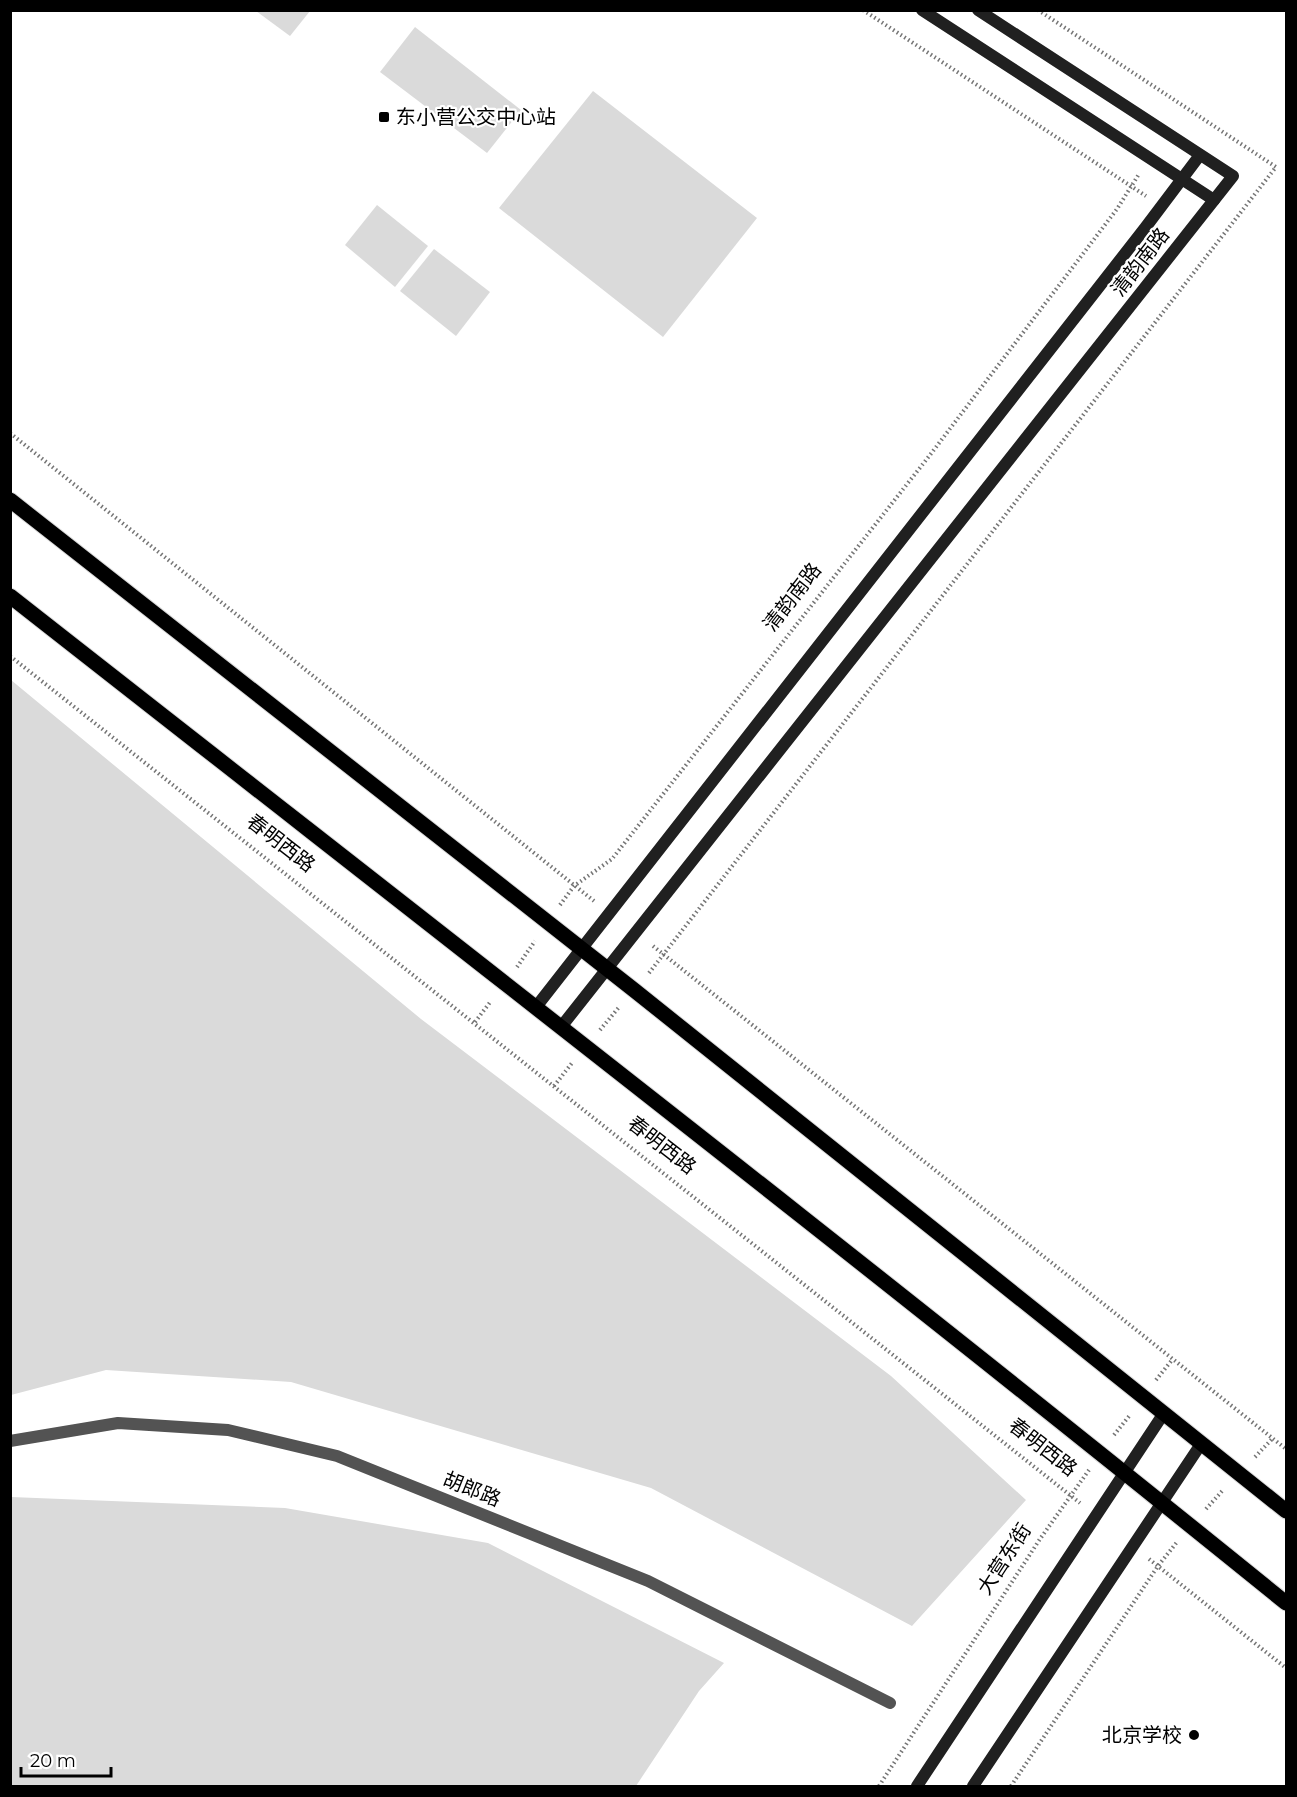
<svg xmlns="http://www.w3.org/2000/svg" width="1297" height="1797" viewBox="0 0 1297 1797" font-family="Montserrat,'Noto Sans SC',sans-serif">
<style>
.green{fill:#dadada}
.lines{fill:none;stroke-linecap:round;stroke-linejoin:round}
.primary-casing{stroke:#dbdbdb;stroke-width:17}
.path{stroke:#757575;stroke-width:4;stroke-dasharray:1.5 3;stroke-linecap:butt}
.minor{stroke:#535353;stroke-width:12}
.secondary{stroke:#202020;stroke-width:12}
.primary{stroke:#000;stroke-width:15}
.poi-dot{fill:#000;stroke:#fff;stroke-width:2}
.labels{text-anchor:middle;stroke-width:4.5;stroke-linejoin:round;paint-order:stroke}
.poi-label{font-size:20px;fill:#000;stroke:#fff;text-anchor:start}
.street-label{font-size:20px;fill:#000;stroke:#fff}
</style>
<rect width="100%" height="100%" fill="#fff"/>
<g class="green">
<path d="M256 11H310L290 36Z"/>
<path d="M415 27 521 110 487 153 380 72Z"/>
<path d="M593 91 757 218 663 337 499 208Z"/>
<path d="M377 205 428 246 395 287 345 245Z"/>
<path d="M434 249 490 292 456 336 400 291Z"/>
<path d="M11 680 421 1019 891 1376 1026 1500 912 1626 651 1488 291 1382 106 1370 11 1395Z"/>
<path d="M11 1497 285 1508 488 1543 724 1663 699 1691 636 1786H11Z"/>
</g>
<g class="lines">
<defs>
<g id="primary">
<path d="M10 500 634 990 1286 1511"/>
<path d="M10 596C437 931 865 1262 1286 1603"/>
</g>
</defs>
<use href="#primary" class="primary-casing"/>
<g class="path">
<path d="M863 10 1146 196"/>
<path d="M10 433 594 901"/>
<path d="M10 656 1080 1503"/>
<path d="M560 905 574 886 612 859 930 455 1117 209 1139 174"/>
<path d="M653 946 1286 1449"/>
<path d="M517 967 535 941"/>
<path d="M649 973 1276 167 1038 10"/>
<path d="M475 1022 491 1001"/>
<path d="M600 1030 620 1006"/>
<path d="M554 1086 572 1063"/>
<path d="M1156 1380 1172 1360"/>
<path d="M1114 1435 1130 1415"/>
<path d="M1255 1457 1273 1438"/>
<path d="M1206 1509 1223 1490"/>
<path d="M1149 1559 1286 1668"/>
<path d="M879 1786 1040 1539 1089 1470"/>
<path d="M1011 1786 1158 1566 1177 1542"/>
</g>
<path class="minor" d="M10 1441 118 1423 228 1430 337 1456 648 1581 890 1703"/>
<g class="secondary">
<path d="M922 10 1214 200"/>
<path d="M536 1007 1145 228 1200 155"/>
<path d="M561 1027 1233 176 978 10"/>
<path d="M917 1786 1164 1413"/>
<path d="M973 1786 1201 1444"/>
</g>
<use href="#primary" class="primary"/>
</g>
<g class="poi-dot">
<rect x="378" y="111" width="12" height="12" rx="3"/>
<circle cx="1194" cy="1735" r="6"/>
</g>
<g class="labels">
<g class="poi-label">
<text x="396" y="124">东小营公交中心站</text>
<text x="1182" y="1742" text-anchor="end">北京学校</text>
</g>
<g class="street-label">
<text transform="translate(1140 262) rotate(-52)" y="7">清韵南路</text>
<text transform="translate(792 597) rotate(-52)" y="7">清韵南路</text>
<text transform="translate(281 843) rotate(38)" y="7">春明西路</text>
<text transform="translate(662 1145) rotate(38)" y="7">春明西路</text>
<text transform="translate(1043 1447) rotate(38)" y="7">春明西路</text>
<text transform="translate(472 1489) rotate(22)" y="7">胡郎路</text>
<text transform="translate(1004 1559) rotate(-57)" y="7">大营东街</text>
</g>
</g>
<rect width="1297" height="1797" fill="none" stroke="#000000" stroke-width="24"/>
<path d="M21 1767v9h90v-9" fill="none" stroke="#000000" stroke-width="3"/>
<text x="30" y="1767" font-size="18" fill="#000000" stroke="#ffffff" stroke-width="4.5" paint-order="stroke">20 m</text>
</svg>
